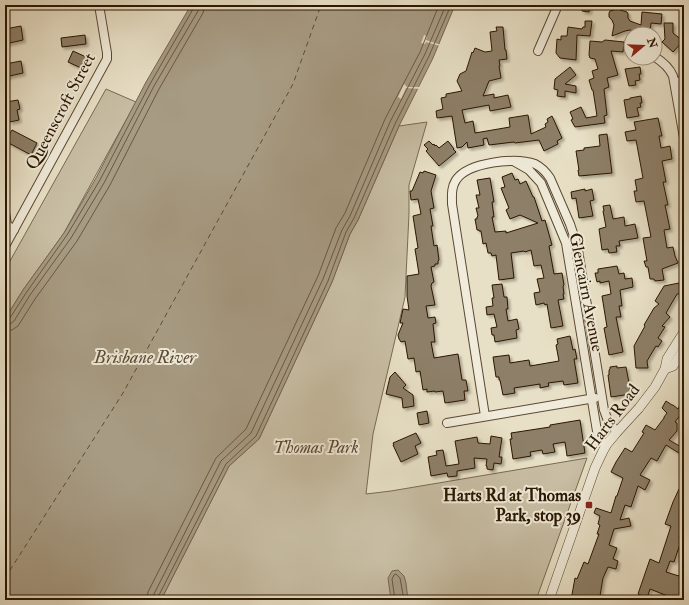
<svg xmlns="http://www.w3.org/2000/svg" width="689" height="605" viewBox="0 0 689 605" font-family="'IM FELL Double Pica',serif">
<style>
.green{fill:#c8bea4;stroke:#796a52}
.water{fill:#a79b83;stroke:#75664f}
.pier{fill:#e8e0c6}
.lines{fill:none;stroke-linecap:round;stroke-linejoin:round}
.shore{stroke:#685842;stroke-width:1}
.ferry{stroke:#5c4b34;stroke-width:1;stroke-dasharray:5 4;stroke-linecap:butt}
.building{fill:#8d7f67;stroke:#2a1600;filter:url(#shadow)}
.minor-casing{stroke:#5a4832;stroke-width:10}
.tertiary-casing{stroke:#5a4832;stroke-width:10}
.minor{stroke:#f0ebda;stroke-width:8}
.tertiary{stroke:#f0ebda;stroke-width:9}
.poi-dot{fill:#8f2418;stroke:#f0ebda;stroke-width:1.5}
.labels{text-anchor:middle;stroke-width:4;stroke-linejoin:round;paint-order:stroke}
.street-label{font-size:17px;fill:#2a1600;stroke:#f0ebda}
.park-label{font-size:17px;font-style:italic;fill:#594831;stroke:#f0ebda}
.poi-label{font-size:17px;font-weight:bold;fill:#2a1600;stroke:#f0ebda;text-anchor:end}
.water-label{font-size:18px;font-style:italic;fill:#5c4b34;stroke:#f0ebda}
</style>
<defs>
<filter id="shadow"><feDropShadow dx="2.5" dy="2.5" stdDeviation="1" flood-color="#0004"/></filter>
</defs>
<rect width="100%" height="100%" fill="#e8e0c6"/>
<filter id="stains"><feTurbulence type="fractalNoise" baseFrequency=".005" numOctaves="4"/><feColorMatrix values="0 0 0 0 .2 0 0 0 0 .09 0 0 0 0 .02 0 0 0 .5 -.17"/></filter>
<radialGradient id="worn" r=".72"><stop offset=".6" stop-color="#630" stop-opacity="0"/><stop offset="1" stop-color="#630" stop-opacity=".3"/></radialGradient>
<g class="green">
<path d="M106 89 136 102 64 233 23 290 5 319V270Z"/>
<path d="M427 122 409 185V214L405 297 373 434 366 494 391 491 587 458 536 600H161L229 466 259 439 332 282 350 234 358 220 399 126Z"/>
</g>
<g class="water">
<path d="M191 5H455L433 58 399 126 358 220 350 234 332 282 259 439 229 466 161 600H5V319L23 290 64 233 96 178 146 82Z"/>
<path d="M398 570 404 576 406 583 408 600H391L388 578 392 571Z"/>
</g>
<g class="pier">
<path d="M424 35 427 36 426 40 441 45 440 46 426 42 425 44 421 43Z"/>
<path d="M404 84 407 87H420V89L406 88 401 99 398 97Z"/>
</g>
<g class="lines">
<g class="shore">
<path d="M5 320H8L10 318 26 293 67 235 100 180 150 84 193 9 194 5"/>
<path d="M5 325 10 324 14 321 30 295 71 238 104 183 154 86 198 11 199 5"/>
<path d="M5 331 12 330 18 326 35 299 77 241 110 185 159 89 203 13 205 5"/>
<path d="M147 600 148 592 216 458 246 429 318 276 336 228 345 213 385 119 420 52 439 5"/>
<path d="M153 600 154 594 221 461 251 433 323 279 342 230 350 216 390 122 425 54 446 5"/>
<path d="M158 600V597L226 464 256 436 328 281 346 232 354 218 395 124 429 56 451 5"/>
<path d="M395 600 392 579 394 575 396 574 400 578 404 600"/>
</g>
<path class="ferry" d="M5 578 123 393 293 84 321 5"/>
</g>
<g class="building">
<path d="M582 5H590L589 12 582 11Z"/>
<path d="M617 9 627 12 628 14V18L630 21 641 25 642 12 662 14 661 24 651 23 650 33 640 32V29L634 31 630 30 625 31 612 36 614 25 612 20 609 17V13L610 11Z"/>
<path d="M585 21H592L590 36 577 35 576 60 560 58 556 53 557 39 561 40V36H567L568 27 582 29 583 27H585Z"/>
<path d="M664 23H673V33L683 41 673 52 662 42 665 39Z"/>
<path d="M21 26 23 40 5 44V29Z"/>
<path d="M496 27H503L505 50H506L507 59 499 60 500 66H499L501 78 489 81 483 96 494 94V98L508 95 511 107 490 111 489 105 462 110 465 123 473 121 475 133 510 127 509 118 528 115 531 134 546 127 545 124 548 122 547 119 552 116 562 138 557 141 558 144 544 151 539 140 515 143 514 142 489 145 487 138 483 139 484 145 468 148 467 142 462 147 457 148 452 116 437 118 436 111 443 109 441 98 446 97V94L462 91 457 81 460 74 466 71 472 52 473 53 475 48 485 52 492 51 490 32 497 31Z"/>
<path d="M85 35 86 44 62 47 61 38Z"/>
<path d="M605 40 624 42 623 52 611 51 618 75 607 78 609 87 604 89 607 115 604 116 605 123 575 127 571 120 573 119 570 112 581 107 586 118 597 116 593 90H592L589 80 594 78 592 71 598 69 595 59 590 58 589 55 590 41 602 42Z"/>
<path d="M73 51 86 57 81 68 68 62Z"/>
<path d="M21 61 23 73 5 77V64Z"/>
<path d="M570 67 576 75 565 84 576 86V93L565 91V97L557 96 558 90 554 89 555 79Z"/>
<path d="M640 67 641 74H639L640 80 635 81 636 85 629 86 625 69Z"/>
<path d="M641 96 642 103H640L641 107 637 108 639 116 627 118 624 100 630 99V98Z"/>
<path d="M18 100 20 109 17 110 19 120 10 122 6 102Z"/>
<path d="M658 118 662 136H659L661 148 670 146 672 159 662 161 666 182H663L668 205H665L670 229 664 230 667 248 673 247 675 256 678 263 662 269 664 280 655 281 654 279H650L648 267H646L644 261H647L643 238 651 237 644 201 636 202 634 191H637L635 180 643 178 636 140 627 141 625 132 636 130 634 122Z"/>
<path d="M12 130 37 143 31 155 5 141Z"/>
<path d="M607 134 612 173 579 176 578 170H579L576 151 584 150V148L600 146 599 135Z"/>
<path d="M429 141 433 145 434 144 435 146 436 145 439 148 448 141 454 149H453L456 152 439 166 426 151 428 149 424 145Z"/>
<path d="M424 171 436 175 431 191 434 208 430 209 433 226H431L434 246 437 245 439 260 438 261V264H435V266L431 267 434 282 432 283 431 286 435 305 426 306 428 318 435 317 436 323 433 324 435 342H431L434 358 458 354 462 380H466L468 391H464L465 400 445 403 443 391 435 392V391L427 392V389L423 390 420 371 416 372 414 358 408 359 405 341 401 342 399 339 398 335 403 323H400L403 309 409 310 407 296V276L419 274 415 249 418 248 413 216 421 214 418 199 411 200 410 191H412L420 172 423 173Z"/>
<path d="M512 173 515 180 518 179 520 184 526 181 533 197H534L542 221 545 220 552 245 549 246 554 274 562 273 564 285 563 286 564 294H563L564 299 558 300 563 326 551 328 547 304 545 305 544 303 536 305 534 293 540 292 537 279 544 278 541 265 534 266 531 250 525 252 524 251 511 253 514 278 499 280 496 255 492 256 491 253H488L486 243 483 244 481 231H479V230H477L475 219H477V217L478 216 476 208H479L476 195H480L477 180 490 178 494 202H492L494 217H492L495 232 506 231V233L538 223 520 215 510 219 506 210 509 208 501 188 505 187 502 177Z"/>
<path d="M585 189V191L592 189 594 200 590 201 593 216 579 218 576 198 572 199 571 192Z"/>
<path d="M610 205 613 219 624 217 625 226 635 224 638 238 619 241 620 246H616L617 252 609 253 608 249 602 250 599 229 606 227 603 211H604L603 206Z"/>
<path d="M617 266 619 274 624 273 625 279 632 278 633 287 620 290 622 306H619L621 317H616L623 352 609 355 604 328 607 327 602 296 611 294 609 281 600 283V281L597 282 595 273H598V269Z"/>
<path d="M684 282V293L677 294 666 313 670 317 662 326 665 327 658 338 662 341 658 347 656 346 647 361 648 368H636L634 346 645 326 644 325 654 308 659 304 655 301 664 286Z"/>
<path d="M502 284 504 297H507L508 309H506L508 321 517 319 519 329 516 330 517 338 495 342 494 335H492L491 328 497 327 494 314 487 315 486 307 493 306 492 298H494L492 285Z"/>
<path d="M570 336 573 350 575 349 577 359H574L578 383 564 385 563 381 548 383 549 386 540 388V384L514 388 515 393 503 395 500 380H499V377H496L493 357 509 355 510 363 529 360 530 366 559 361 556 345 558 344 557 339Z"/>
<path d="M617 366V368L626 367 631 394 611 397 608 375H609V370L610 369V367Z"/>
<path d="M395 372 406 385 403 388 413 395 414 406 403 408 402 398 386 394 390 377Z"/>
<path d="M684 398V410L675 422 677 423V431L669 440 683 448 679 453 666 445 657 461 651 458 640 475 650 480 645 490 638 486 631 507 625 505 620 520 629 518 631 526 614 529 609 545 617 548 613 559 618 561 616 569 608 567 603 578 600 596H596V600H571L575 578 577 579 584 562 588 564 599 534H597L600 525 598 524 600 516 594 513 596 508 611 513 616 496H617L623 478 611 472 616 462 625 448 632 452 644 433 642 432 646 425 655 430 664 418V417L667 413 662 408 666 401 672 405H673L678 409Z"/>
<path d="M427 411 429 423 419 425 417 413Z"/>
<path d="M580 420 585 453 567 456 565 442 553 444 555 452 543 454 542 450 530 452 531 456 513 459 510 439H512L511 433 550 427V425Z"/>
<path d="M416 433 421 443 415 446 418 454 401 462 393 445H394L393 443Z"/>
<path d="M491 436 502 438 499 457H502L501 464 494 463 493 470 487 469V466H486L487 459 474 458 475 468 457 471V476L448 477 447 473 431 476 428 457 437 455 436 451 443 450 446 466 459 464 455 441 477 437 478 443 490 444Z"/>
<path d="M679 489 684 492V522L679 537 682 538 674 562 670 561 666 572 679 576 683 564H684V593L682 599 679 598 678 600 650 589 647 598 638 594 650 559 659 563 671 526 665 524 673 502Z"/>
</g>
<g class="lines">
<defs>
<g id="minor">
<path d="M538 51 558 5"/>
<path d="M655 57C663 62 669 67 673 76L684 138"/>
<path d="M675 82 684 81"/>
<path d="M515 162 529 170 541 183 566 243 597 431 599 437 605 446"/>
<path d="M5 212 7 225 14 230"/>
<path d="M5 246 107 59V53L99 5"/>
<path d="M485 416 452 204C452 195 451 188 456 180 468 162 516 157 535 164 541 167 546 172 550 178L570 224 575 239 578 250 604 410 608 421 617 432"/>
<path d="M447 423 595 398"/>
</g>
<g id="tertiary">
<path d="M665 369 673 366 684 349"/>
<path d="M549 600 595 468 603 451 607 444 617 432 639 408 655 387 665 369 667 359 684 332"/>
</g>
</defs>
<use href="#minor" class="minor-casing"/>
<use href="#tertiary" class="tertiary-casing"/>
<use href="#minor" class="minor"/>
<use href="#tertiary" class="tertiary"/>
</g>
<rect class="poi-dot" x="585" y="501" width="8" height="8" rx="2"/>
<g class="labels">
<g class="street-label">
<text transform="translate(60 111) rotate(-62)" y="6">Queenscroft Street</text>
<text transform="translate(587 292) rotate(79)" y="6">Glencairn Avenue</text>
<text transform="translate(612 417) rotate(-53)" y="6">Harts Road</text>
</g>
<g class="park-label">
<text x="316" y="453">Thomas Park</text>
</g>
<g class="poi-label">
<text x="581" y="501">Harts Rd at Thomas<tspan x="581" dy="20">Park, stop 39</tspan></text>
</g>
<g class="water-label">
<text x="145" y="363">Brisbane River</text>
</g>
</g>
<rect width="689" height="605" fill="none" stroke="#e8e0c6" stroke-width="20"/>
<rect x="6" y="6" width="677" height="593" fill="none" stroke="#2a1600" stroke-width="2"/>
<rect x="10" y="10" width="669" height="585" fill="none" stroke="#2a1600"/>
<g transform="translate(643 46) rotate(71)"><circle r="19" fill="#f0ebda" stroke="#a19683"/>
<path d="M0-3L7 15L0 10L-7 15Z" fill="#8f2418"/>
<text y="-6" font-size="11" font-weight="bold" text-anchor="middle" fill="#2a1600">N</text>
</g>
<rect width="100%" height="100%" filter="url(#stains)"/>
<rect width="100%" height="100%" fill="url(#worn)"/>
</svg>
